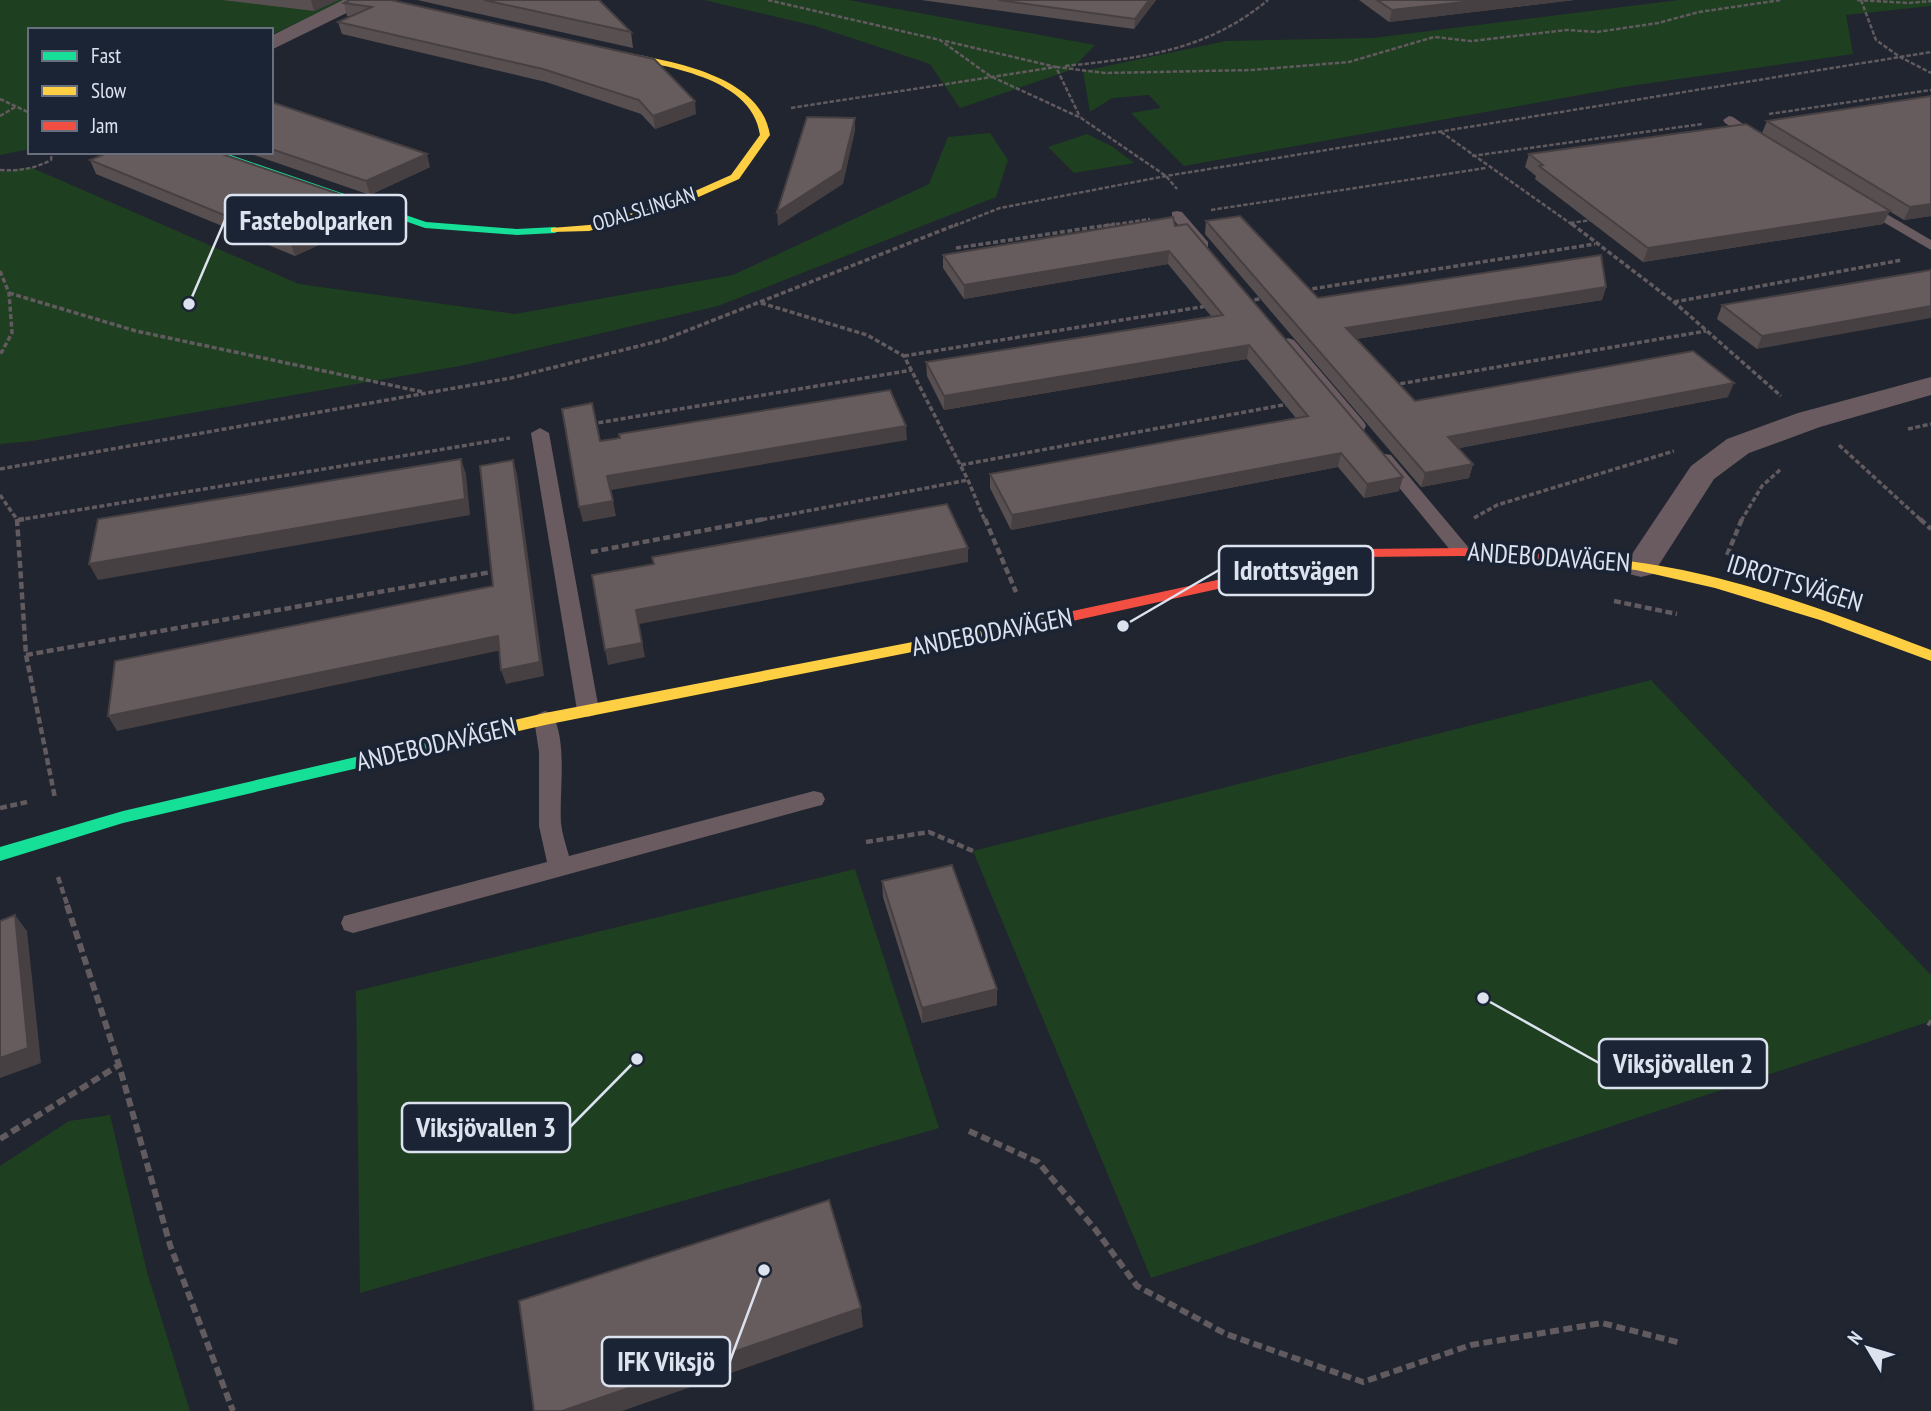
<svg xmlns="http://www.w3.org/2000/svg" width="1931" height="1411" viewBox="0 0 1931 1411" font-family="'PT Sans Narrow',sans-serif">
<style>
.green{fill:#1f3f21}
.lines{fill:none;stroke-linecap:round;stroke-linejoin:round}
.path-far3{stroke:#615a5e;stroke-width:2.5;stroke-dasharray:4.5 2;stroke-linecap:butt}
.path-far2{stroke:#615a5e;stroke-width:3.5;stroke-dasharray:5 2.5;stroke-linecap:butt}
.path-far1{stroke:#615a5e;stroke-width:4.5;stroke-dasharray:7 3.5;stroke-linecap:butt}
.path{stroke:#615a5e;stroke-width:6;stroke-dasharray:9 4.5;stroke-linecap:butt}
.lane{fill:#695b5f;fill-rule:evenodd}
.street{fill:#695b5f;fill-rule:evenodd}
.fast{fill:#16e098;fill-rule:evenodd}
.slow{fill:#ffcf43;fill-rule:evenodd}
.jam{fill:#f24e42;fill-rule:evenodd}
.wall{fill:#584f51}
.shaded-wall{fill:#474042}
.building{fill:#665c5e;stroke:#474042;stroke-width:2}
.labels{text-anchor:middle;stroke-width:7;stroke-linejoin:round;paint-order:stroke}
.far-street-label{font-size:21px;fill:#dce3ef;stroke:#1a2435}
.street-label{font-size:26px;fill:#dce3ef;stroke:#1a2435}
.leader{fill:none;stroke:#dce3ef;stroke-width:2.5}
.callout-dot{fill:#dce3ef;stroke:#1a2435;stroke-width:2.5}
.callout{fill:#1a2435;stroke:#dce3ef;stroke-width:2.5}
.callout-label{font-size:28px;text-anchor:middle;font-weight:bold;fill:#dce3ef}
</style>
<rect width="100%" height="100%" fill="#20252f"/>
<g class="green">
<path d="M0 0H346L271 35V30H30V149L0 155Z"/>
<path d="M704 0H848L1095 45 1071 70 960 108 930 64 815 26Z"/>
<path d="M1679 0H1931V6L1846 15 1853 54 1630 86 1184 166 1131 113 1161 108 1149 95 1112 98 1090 112 1083 71 1226 41 1373 38Z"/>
<path d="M990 133 1008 160 996 197 718 306 465 365 32 441 0 444V172L30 167 299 284 515 314 733 275 929 184 948 137Z"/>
<path d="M1087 134 1113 147 1134 163 1074 173 1048 147Z"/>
<path d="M1651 680 1931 975V1021L1151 1278 973 851Z"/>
<path d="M855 869 939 1128 360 1293 356 991Z"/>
<path d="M110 1115 147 1272 190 1411H0V1166L69 1121Z"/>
</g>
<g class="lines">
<g class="path-far3">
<path d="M768 0 940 40 990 76 1081 118 1166 176 1177 189"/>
<path d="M1857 0 1909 3 1931 1"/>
<path d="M1861 0 1876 40 1900 57 1931 73"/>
<path d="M945 41 1056 67 1080 117"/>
<path d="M1065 66C1141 58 1207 51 1268 0"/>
<path d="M1056 67 1105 73 1252 70 1349 62 1434 37 1471 41 1567 30 1597 32 1658 23 1699 12 1781 0"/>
<path d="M0 99 30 113"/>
<path d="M791 108 1056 67"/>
<path d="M1769 114 1931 90"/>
<path d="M0 116 17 106"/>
<path d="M1441 132 1574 226"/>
<path d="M1472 156 1702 124"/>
<path d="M0 170C19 171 34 169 51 160L52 152"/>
<path d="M1211 210 1486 168"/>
<path d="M1570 223 1592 220"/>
<path d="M954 226 1000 208 1166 176 1931 52"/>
<path d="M1103 226 1150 219"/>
</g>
<g class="path-far2">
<path d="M1572 224 1674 302 1781 396"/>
<path d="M956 248 1115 224"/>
<path d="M0 271 9 293 12 333 0 355"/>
<path d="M1305 290 1595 244"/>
<path d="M9 293 136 331 423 392"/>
<path d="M1247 301 1266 298"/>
<path d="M1674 302 1902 260"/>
<path d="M761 303 867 335 904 356 968 480 985 521"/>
<path d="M904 356 1207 306"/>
<path d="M1393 385 1706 331"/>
<path d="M591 424 912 370"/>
<path d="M1908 429 1931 424"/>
<path d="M1839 445 1922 521"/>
<path d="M961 465 1288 404"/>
<path d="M0 469 511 378 663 340 958 224"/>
<path d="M0 495 18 521"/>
<path d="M1474 518 1497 505 1674 451"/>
<path d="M18 520 510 438"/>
<path d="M755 521 968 480"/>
<path d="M1741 521 1762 486 1781 469"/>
</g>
<g class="path-far1">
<path d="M17 519 26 655 55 798"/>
<path d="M985 519 1016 592"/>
<path d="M1920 519 1931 529"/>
<path d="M18 520 24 519"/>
<path d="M591 552 764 519"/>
<path d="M1727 555 1742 519"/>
<path d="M1614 601 1677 614"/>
<path d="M26 655 497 571"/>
<path d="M0 808 27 802"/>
<path d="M866 842 929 832 973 851"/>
<path d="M58 877 68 907"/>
</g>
<g class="path">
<path d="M67 905 119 1065 170 1245 233 1411"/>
<path d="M1928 1022 1931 1024"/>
<path d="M969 1131 1038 1162 1095 1229 1137 1286 1226 1334 1363 1382 1471 1345 1602 1323 1681 1343"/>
<path d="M0 1139 119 1065"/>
</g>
<g class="lane">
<path d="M1729 116 1733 117 1766 140 1760 144 1756 143 1725 123 1723 120Z"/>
<path d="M1861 199 1931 240V250L1856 206 1854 203Z"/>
<path d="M1177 211 1182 212 1208 242V248H1198L1172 218V212Z"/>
<path d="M1288 338 1294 340 1364 422 1366 426 1364 430H1352L1282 346 1280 343Z"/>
<path d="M540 428 549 433 599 710 595 715 588 717 581 715 577 710 531 433Z"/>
<path d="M1385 454 1391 455 1469 548 1471 552 1469 556H1455L1379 463 1376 459 1379 455Z"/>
<path d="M545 711 552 714C568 741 559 792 561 823 562 834 566 845 569 856L814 791 822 793 825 799 822 805 814 807 353 933 344 930 341 923 344 916 547 862 539 826V752L534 719 538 714Z"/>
</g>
<g class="street">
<path d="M343 0H368L365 4 271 50V36Z"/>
<path d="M1931 377V395L1820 427 1749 453 1714 479 1653 574 1641 577 1629 574 1624 566 1691 466 1727 439 1798 413Z"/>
</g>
<g class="fast">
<path d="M207 152H222L426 222 517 229 555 227 560 230 555 233 517 235 425 228Z"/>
<path d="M472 730 480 736 478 740 123 823 0 861V847L123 811Z"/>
</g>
<g class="slow">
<path d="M608 49C660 60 760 71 770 135L739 179 676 207 589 231 551 232V228L589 225 668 203 731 175 760 135C752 73 654 65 605 54L604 52Z"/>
<path d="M1584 557C1703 563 1821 608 1931 650V661L1820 620 1715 588 1636 570 1579 565 1577 562 1579 559Z"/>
<path d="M1068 612 1075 617 1073 620 545 725 472 742 464 736 472 730 545 713Z"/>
</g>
<path class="jam" d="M1462 548 1584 557 1591 562 1584 567 1462 556 1362 557 1068 622 1061 617 1068 612 1362 549Z"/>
</g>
<g class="wall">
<path d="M222 0H338L314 11Z"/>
<path d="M350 0 696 114 655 129 641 114 546 82 342 34 338 22 351 16H347L344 3Z"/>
<path d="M417 0H599L631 32 633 48Z"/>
<path d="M921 0H1156L1134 29Z"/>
<path d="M1359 0H1574L1389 22Z"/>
<path d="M1931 96V216L1904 220 1889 211 1883 224 1643 262 1535 179 1536 176 1525 167 1529 154 1762 133 1767 121Z"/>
<path d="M271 102 430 167 370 195 245 152H271Z"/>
<path d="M90 160 339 194 343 208 325 217 340 235 295 256 96 174Z"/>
<path d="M1206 221 1318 298 1606 287 1602 300 1356 339 1415 401 1728 397 1459 448 1473 464 1469 478 1421 487 1205 234Z"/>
<path d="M1175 226 1399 491 1364 498 1338 467 1011 530 990 488V474L1296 418 1247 359 944 410 927 376 926 362 1211 316 1168 264 964 299 943 268V255Z"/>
<path d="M1931 270 1757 349 1717 319 1722 305Z"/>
<path d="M882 881 997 1005 922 1023 883 897Z"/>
</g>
<g class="shaded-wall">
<path d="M311 0H338L314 11Z"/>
<path d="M1149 0H1156L1134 29 1135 19Z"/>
<path d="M1481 0H1574L1389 22 1392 10Z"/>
<path d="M695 101 696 114 655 129 653 116Z"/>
<path d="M855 118V131L843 184 778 226 777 212Z"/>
<path d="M427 154 430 167 370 195 366 181Z"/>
<path d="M339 194 343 208 310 223 306 209Z"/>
<path d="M1931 204V216L1904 220 1910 207Z"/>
<path d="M1890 211 1883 224 1643 262 1648 248Z"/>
<path d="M335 221 340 235 295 256 290 242Z"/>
<path d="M1169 251 1168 264 964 299V285Z"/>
<path d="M1606 287 1602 300 1343 341 1346 328Z"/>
<path d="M1931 306V318L1757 349 1762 336Z"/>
<path d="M1249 345 1247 359 944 410V396Z"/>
<path d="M1734 383 1728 397 1444 451 1448 437Z"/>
<path d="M906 426 907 440 611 490 607 476Z"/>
<path d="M1341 453 1338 467 1011 530 1012 515Z"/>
<path d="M461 459 466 474 470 515 98 580 89 564Z"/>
<path d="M513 460 517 474 544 676 506 684 501 670Z"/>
<path d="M1473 464 1469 478 1421 487 1425 473Z"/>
<path d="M1403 477 1399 491 1364 498 1367 484Z"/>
<path d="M613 501 616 516 583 522 579 507Z"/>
<path d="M968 548V562L639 624 645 657 608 665 605 650 636 610Z"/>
<path d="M498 636 502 650 117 731 108 716Z"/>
<path d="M15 915 27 931 41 1063 0 1078V1058Z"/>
<path d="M997 989V1005L922 1023V1008Z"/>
<path d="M861 1308 863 1327 622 1411H562Z"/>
</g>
<g class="building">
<path d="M350 0H391L654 59 695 101 653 116 639 100 543 69 338 22 372 7 344 3Z"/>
<path d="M484 0H599L631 32Z"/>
<path d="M998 0H1149L1135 19Z"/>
<path d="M1377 0H1481L1392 10Z"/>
<path d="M1931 96V204L1910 207 1767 121Z"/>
<path d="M271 102 427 154 366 181 271 149Z"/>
<path d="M807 117 855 118 842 170 777 212Z"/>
<path d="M1746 124 1890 211 1648 248 1539 166 1543 165 1529 154Z"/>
<path d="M110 152H216L339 194 306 209 335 221 290 242 90 160Z"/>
<path d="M1240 216 1318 298 1601 255 1606 287 1346 328 1415 401 1693 351 1734 383 1448 437 1473 464 1425 473 1206 221Z"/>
<path d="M1173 217 1175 226 1187 224 1403 477 1367 484 1341 453 1012 515 990 474 1308 416 1249 345 944 396 926 362 1223 315 1169 251 964 285 943 255Z"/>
<path d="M1931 270V306L1762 336 1722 305Z"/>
<path d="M890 390 906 426 607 476 613 501 579 507 562 409 592 403 600 441 620 438 619 434Z"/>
<path d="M461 459 465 499 89 564 98 519Z"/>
<path d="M513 460 540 662 501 670 498 636 108 716 115 661 493 586 480 466Z"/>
<path d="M947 504 968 548 636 610 642 643 605 650 592 575 654 564 652 557Z"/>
<path d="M952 865 997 989 922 1008 882 881Z"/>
<path d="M15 915 28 1048 0 1058V921Z"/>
<path d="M829 1200 861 1308 562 1411H534L519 1301Z"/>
</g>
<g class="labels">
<g class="far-street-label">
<text transform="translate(644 209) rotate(-17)" y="7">ODALSLINGAN</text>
</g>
<g class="street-label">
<text transform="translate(1549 557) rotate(4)" y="9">ANDEBODAVÄGEN</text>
<text transform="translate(1795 583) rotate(17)" y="9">IDROTTSVÄGEN</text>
<text transform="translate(992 632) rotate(-11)" y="9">ANDEBODAVÄGEN</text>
<text transform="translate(436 744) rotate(-13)" y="9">ANDEBODAVÄGEN</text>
</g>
</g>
<path class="leader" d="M189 304L225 220M1123 626L1219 570M1483 998L1599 1063M637 1059L570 1127M764 1270L730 1361"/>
<g class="callout-dot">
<circle cx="189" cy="304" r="7"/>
<circle cx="1123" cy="626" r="7"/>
<circle cx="1483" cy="998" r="7"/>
<circle cx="637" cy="1059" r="7"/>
<circle cx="764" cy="1270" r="7"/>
</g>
<g class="callout">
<rect x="225" y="195" width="181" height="49" rx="7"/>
<rect x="1219" y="546" width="154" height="49" rx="7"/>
<rect x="1599" y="1039" width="168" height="49" rx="7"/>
<rect x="402" y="1103" width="168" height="49" rx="7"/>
<rect x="602" y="1337" width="128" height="49" rx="7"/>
</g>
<g class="callout-label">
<text x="316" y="230">Fastebolparken</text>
<text x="1296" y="580">Idrottsvägen</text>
<text x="1683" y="1073">Viksjövallen 2</text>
<text x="486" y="1137">Viksjövallen 3</text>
<text x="666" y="1371">IFK Viksjö</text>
</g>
<rect x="28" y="28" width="245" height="126" fill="#1a2435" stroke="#68707f" stroke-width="2"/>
<rect x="42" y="51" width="35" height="10" fill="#16e098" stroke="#68707f" stroke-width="2"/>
<text x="91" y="63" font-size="21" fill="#dce3ef">Fast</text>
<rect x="42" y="86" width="35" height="10" fill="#ffcf43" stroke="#68707f" stroke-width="2"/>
<text x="91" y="98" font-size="21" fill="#dce3ef">Slow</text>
<rect x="42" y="121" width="35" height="10" fill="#f24e42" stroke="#68707f" stroke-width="2"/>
<text x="91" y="133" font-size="21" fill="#dce3ef">Jam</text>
<g transform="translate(1868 1348) rotate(308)" stroke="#1a2435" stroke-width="5" paint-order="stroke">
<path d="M0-5L12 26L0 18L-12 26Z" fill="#dce3ef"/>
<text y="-10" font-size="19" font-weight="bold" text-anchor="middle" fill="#dce3ef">N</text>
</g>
</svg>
